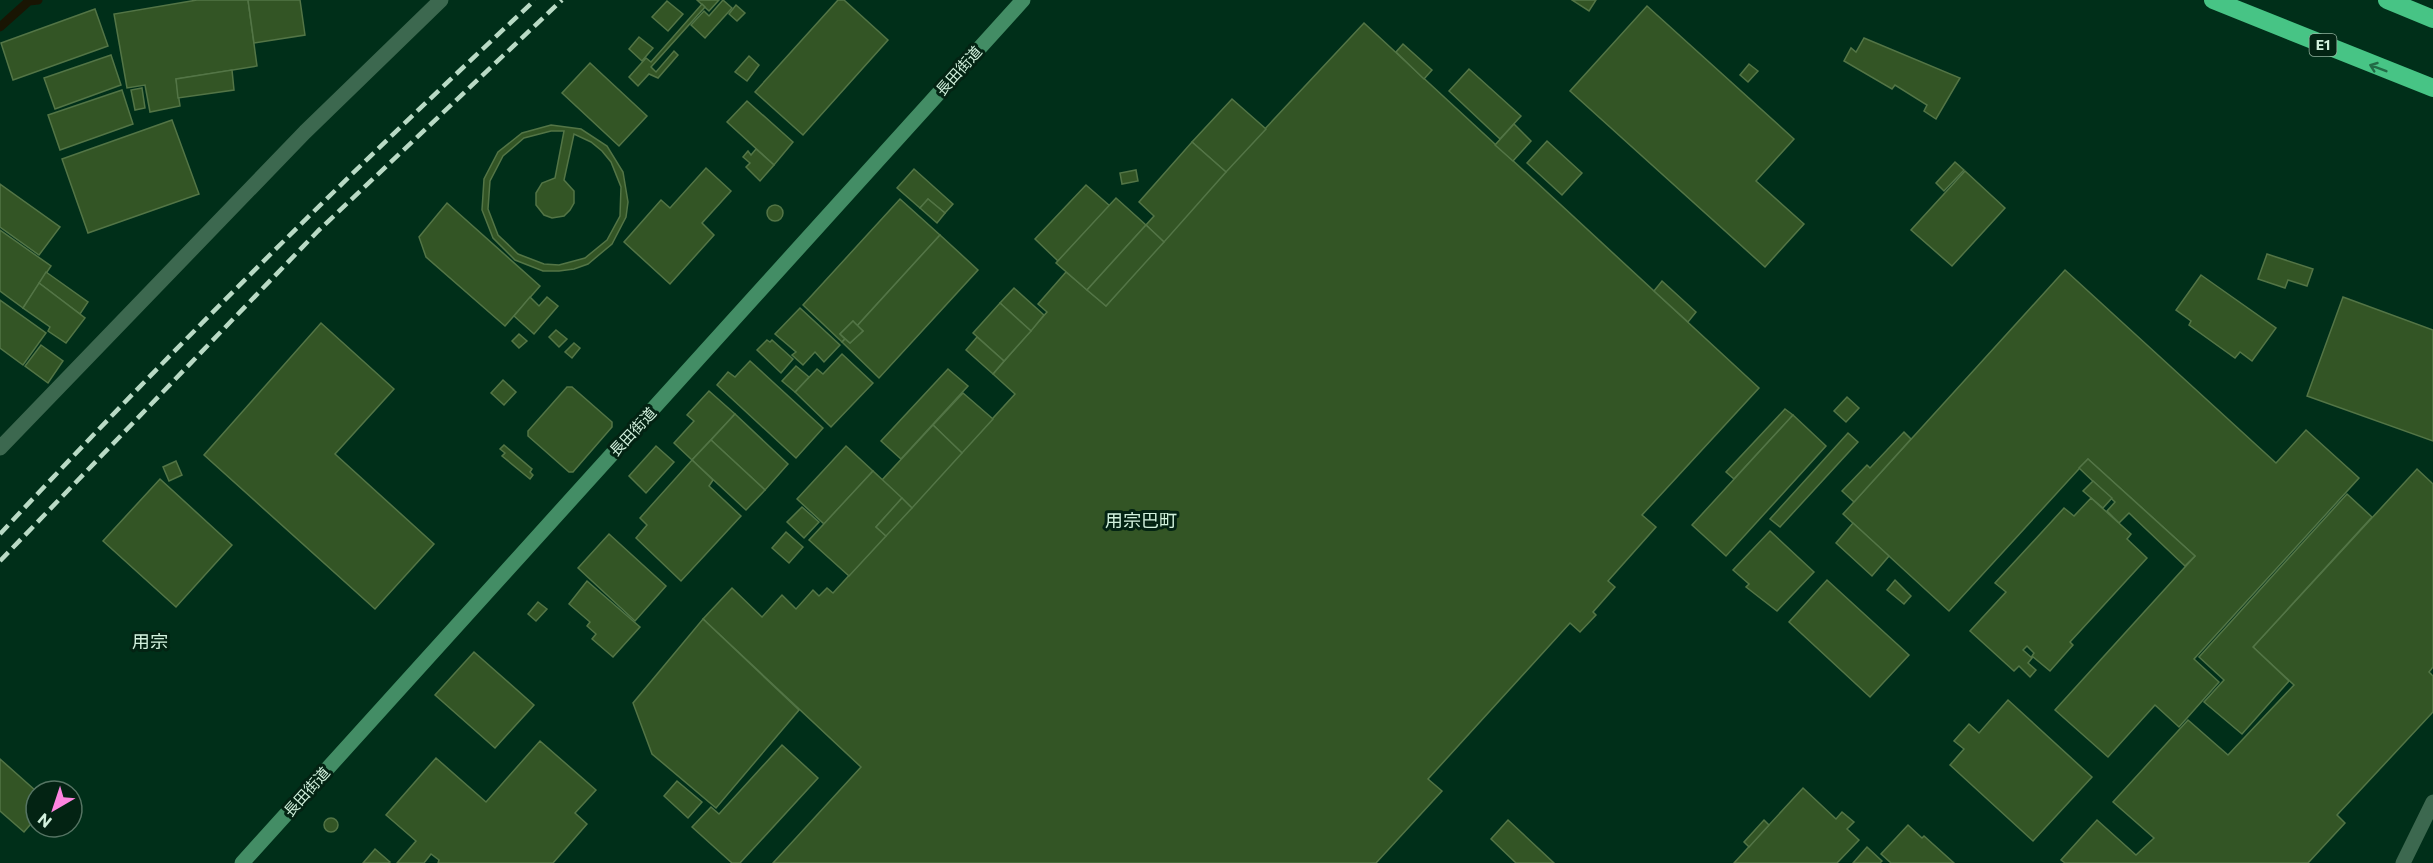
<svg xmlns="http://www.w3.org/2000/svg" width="2433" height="863" viewBox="0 0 2433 863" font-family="Commissioner,'Noto Sans JP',sans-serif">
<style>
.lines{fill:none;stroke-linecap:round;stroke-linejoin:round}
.stream{stroke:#191503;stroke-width:9}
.building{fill:#335525;stroke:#537546;stroke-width:1.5;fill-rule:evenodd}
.minor{stroke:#3c684f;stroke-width:15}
.secondary{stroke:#438d65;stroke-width:15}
.motorway{stroke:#47c485;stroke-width:18}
.rail{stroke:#b9dac5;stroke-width:4.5;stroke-dasharray:12 6;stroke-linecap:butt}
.oneway{stroke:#226b46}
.labels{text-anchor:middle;stroke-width:6;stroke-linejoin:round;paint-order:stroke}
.shield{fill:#032313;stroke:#94b3a0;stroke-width:1.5}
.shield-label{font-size:14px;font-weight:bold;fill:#d2f1dd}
.street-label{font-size:15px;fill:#d2f1dd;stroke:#032313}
.quarter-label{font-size:18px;fill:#d2f1dd;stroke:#032313}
</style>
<rect width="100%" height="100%" fill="#002f19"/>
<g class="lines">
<path class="stream" d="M0 27 29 1 38 0"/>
</g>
<g class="building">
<path d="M197 0H248L257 66 176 79 180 106 150 112 145 85 127 88 114 14Z"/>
<path d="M248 0H300L305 35 254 43Z"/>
<path d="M697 0H719L709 11Z"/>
<path d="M723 0 732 8 705 38 691 25 704 11 709 16Z"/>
<path d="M838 0H844L888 40 803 135 755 92Z"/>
<path d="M1572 0H1596L1589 11Z"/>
<path d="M667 1 683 14 668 31 652 17Z"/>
<path d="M702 4 705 7 651 67 656 72 674 51 678 55 658 78 649 74 638 86 629 77 646 58 651 62Z"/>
<path d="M736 5 745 13 737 21 729 14Z"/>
<path d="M1647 6 1794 139 1756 181 1804 224 1765 267 1570 91Z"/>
<path d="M95 9 108 46 13 80 1 43Z"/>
<path d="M1364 23 1759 388 1642 515 1656 527 1608 581 1615 587 1593 612 1596 615 1580 632 1570 623 1428 779 1442 791 1376 863H773L861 767 703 619 732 588 762 617 782 595 796 609 813 590 819 596 827 588 833 593 1015 394 993 374 1047 312 1038 304 1066 272 1106 306 1233 163Z"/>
<path d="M639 37 653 48 642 61 629 49Z"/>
<path d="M1864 38 1960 78 1936 119 1924 111 1927 105 1895 85 1892 89 1844 61 1851 48 1856 52Z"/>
<path d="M1403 44 1432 70 1424 79 1396 52Z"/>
<path d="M111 55 121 85 55 109 44 78Z"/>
<path d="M749 56 759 65 747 81 735 72Z"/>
<path d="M590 63 647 116 619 146 562 93Z"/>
<path d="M1749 64 1758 71 1748 82 1740 75Z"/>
<path d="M1469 69 1521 116 1500 139 1449 91Z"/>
<path d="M232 70 234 90 178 98 176 79Z"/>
<path d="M142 88 145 108 135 110 131 90Z"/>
<path d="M122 90 133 124 60 150 48 115Z"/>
<path d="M1232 99 1266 129 1226 172 1192 142Z"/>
<path d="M747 101 793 142 774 165 727 122Z"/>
<path d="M172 120 199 194 88 233 62 159Z"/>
<path d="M1514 124 1531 141 1513 161 1495 145Z"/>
<path d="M551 125 581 129 607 146 623 172 628 202 626 217 612 244 588 264 574 269 559 271H543L515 260 493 238 482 210 484 179 498 152 522 133ZM551 131H564L555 178 542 183 536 193V205L544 215 552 218 564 216 570 210 574 203V191L564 180 574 134 591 142 602 151 611 162 621 187 620 216 607 240 585 258 559 265 544 264 518 254 498 235 488 209 490 181 503 156 524 138Z"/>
<path d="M1547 141 1582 173 1562 195 1527 163Z"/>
<path d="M1192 142 1226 172 1164 242 1146 225 1154 216 1139 202Z"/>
<path d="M756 149 774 165 760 181 746 167 750 163 743 157 748 151 751 155Z"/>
<path d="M1955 162 1964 170 1944 191 1936 183Z"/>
<path d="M706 168 731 191 702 223 714 235 670 284 624 242 661 200 670 208Z"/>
<path d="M914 169 953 204 945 213 928 199 920 208 897 188Z"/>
<path d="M1136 170 1138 181 1122 184 1120 173Z"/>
<path d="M1965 171 2005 208 1952 266 1911 230Z"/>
<path d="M0 184 60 227 39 255 0 227Z"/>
<path d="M1086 185 1110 206 1058 261 1035 239Z"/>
<path d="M1116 198 1146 225 1087 290 1056 263Z"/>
<path d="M900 199 940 235 857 326 853 321 840 334 845 339 842 342 803 305Z"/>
<path d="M928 199 945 213 937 223 920 208Z"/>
<path d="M447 203 540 286 505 326 426 257 419 237Z"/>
<circle cx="775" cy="213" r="8"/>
<path d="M1146 225 1164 242 1106 306 1087 290Z"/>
<path d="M0 230 51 266 23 308 0 291Z"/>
<path d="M940 235 978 270 879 378 842 342 845 339 850 343 863 331 857 326Z"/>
<path d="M2267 254 2313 269 2307 286 2288 280 2285 288 2258 279Z"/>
<path d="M2065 270 2276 463 2306 430 2359 478 2194 659 2219 682 2179 727 2155 705 2108 757 2055 710 2195 556 2088 459 1949 611 1843 514Z"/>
<path d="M46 272 88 302 80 314 39 283Z"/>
<path d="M2201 275 2276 328 2252 361 2240 352 2235 358 2189 325 2191 321 2176 310Z"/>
<path d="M1662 281 1696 312 1688 322 1654 291Z"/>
<path d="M39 283 85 318 66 343 48 331 50 327 23 308Z"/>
<path d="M1014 288 1044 315 1031 331 1000 303Z"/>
<path d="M530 297 539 306 547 297 558 306 534 334 514 316Z"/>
<path d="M2343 297 2433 330V441L2307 396Z"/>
<path d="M0 300 46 333 23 365 0 348Z"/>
<path d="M1000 303 1031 331 1004 361 973 333Z"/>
<path d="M800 308 840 345 824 362 815 352 803 365 792 355 796 352 775 334Z"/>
<path d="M853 321 863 331 850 343 840 334Z"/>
<path d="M321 323 394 389 335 454 434 544 375 609 204 455Z"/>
<path d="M556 330 567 339 559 347 549 337Z"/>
<path d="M519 334 527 341 519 348 512 341Z"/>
<path d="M977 337 1004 361 993 374 966 350Z"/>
<path d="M767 340 770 342 772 340 793 359 781 373 757 350Z"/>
<path d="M574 343 580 348 572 358 565 352Z"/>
<path d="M41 345 63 361 48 383 25 366Z"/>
<path d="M842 354 873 383 831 427 795 392 817 369 823 374Z"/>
<path d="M750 361 823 428 796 458 717 385 728 372 735 377Z"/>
<path d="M796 366 809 377 795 392 782 381Z"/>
<path d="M948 369 968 386 901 459 881 441Z"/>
<path d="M503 380 516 392 504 405 491 393Z"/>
<path d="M567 387H572L612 422V427L573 472H569L528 436V431Z"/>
<path d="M709 391 735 414 692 460 674 443 694 421 687 415Z"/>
<path d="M963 393 993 419 962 453 933 425Z"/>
<path d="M1847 397 1859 408 1846 422 1834 411Z"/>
<path d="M1785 409 1793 415 1734 479 1726 472Z"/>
<path d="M735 414 788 464 765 490 711 440Z"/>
<path d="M1793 415 1826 446 1726 556 1692 525Z"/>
<path d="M933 425 962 453 912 508 882 480Z"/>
<path d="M1904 432 1911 439 1854 502 1842 491 1867 465 1870 468Z"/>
<path d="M1848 433 1858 442 1780 527 1770 519Z"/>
<path d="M711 440 765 490 746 510 692 460Z"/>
<path d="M504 445 532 469 530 472 533 475 530 479 502 456 505 453 500 449Z"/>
<path d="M656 446 674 462 646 493 629 476Z"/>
<path d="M846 446 873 471 824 524 797 499Z"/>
<path d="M2088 459 2195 556 2185 566 2129 513 2119 523 2107 511 2115 502 2079 468Z"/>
<path d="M692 460 713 480 709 486 741 516 681 581 636 538 647 525 640 518Z"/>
<path d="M176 461 182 475 169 481 163 467Z"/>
<path d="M2417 469 2433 484V667L2429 672 2433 676V712L2337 815 2345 823 2308 863H2065L2061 860 2097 820 2136 855 2154 838 2113 802 2188 720 2228 755 2294 685 2253 647Z"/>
<path d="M873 471 902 498 876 527 886 536 849 576 809 540Z"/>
<path d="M160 479 232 545 176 607 103 541Z"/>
<path d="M2093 481 2112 498 2103 508 2083 491Z"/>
<path d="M2347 494 2372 517 2253 647 2289 681 2242 734 2204 702 2224 680 2199 657Z"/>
<path d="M902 498 912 508 886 536 876 527Z"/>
<path d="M2091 498 2131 534 2127 539 2147 558 2070 642 2073 645 2050 671 2032 656 2034 653 2027 646 2023 650 2032 658 2028 663 2036 670 2030 677 2019 666 2014 671 1970 631 2006 592 1995 583 2064 508 2074 516Z"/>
<path d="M802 507 819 522 804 538 787 522Z"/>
<path d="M1853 523 1889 556 1872 576 1836 543Z"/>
<path d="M1770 531 1814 572 1777 611 1746 587 1749 584 1733 570Z"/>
<path d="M786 532 803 547 789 563 772 548Z"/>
<path d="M609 534 666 586 635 621 578 568Z"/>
<path d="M1827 580 1909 655 1870 697 1789 622Z"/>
<path d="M1895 580 1911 596 1904 604 1887 590Z"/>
<path d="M587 581 640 627 613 657 592 639 596 634 587 626 590 622 569 604Z"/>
<path d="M538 602 547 609 536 621 528 614Z"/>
<path d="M703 619 799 710 716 808 652 754 633 703Z"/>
<path d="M474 652 534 705 495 748 435 695Z"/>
<path d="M2008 700 2092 777 2033 841 1950 765 1964 749 1954 741 1969 724 1979 733Z"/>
<path d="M540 741 596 790 575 813 587 824 553 863H438L439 860 431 854 424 863H397L416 841 386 815 436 758 486 802Z"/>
<path d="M782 745 818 778 740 863H732L692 827 711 807 719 814Z"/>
<path d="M0 759 36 791V818L24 832 0 811Z"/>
<path d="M677 781 702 802 688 818 664 796Z"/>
<path d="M1803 788 1836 819 1842 812 1854 822 1847 829 1859 840 1837 863H1734Z"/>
<circle cx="331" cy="825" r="7"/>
<path d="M1508 820 1554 863H1516L1491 839Z"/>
<path d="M1764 820 1769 825 1749 847 1744 842Z"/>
<path d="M1908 825 1922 838 1924 836 1954 863H1891L1881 854Z"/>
<path d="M1867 847 1882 861 1880 863H1853Z"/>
<path d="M375 849 390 862 388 863H363Z"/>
</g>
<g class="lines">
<g class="minor">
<path d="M0 448 305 132 441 0"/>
<path d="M2403 863 2433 802"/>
</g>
<path class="secondary" d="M242 863 1023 0"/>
<g class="motorway">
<path d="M2213 0 2433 88"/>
<path d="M2387 0 2433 19"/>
</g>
<g class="rail">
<path d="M0 534C172 349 350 172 535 0"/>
<path d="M0 561 318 231 562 0"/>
</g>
</g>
<defs><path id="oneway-shaft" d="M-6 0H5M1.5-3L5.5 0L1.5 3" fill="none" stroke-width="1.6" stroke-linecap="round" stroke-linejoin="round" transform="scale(1.5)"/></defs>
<use class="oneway" href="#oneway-shaft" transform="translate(2378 68) rotate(-159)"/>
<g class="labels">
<rect class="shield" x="2309.5" y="34" width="27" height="22" rx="4.5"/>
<g class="shield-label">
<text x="2323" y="50">E1</text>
</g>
<g class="street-label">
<text transform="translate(959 71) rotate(-48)" y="5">長田街道</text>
<text transform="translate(633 432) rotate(-47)" y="5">長田街道</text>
<text transform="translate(307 792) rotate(-48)" y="5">長田街道</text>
</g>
<g class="quarter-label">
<text x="1141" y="527">用宗巴町</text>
<text x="150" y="648">用宗</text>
</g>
</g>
<g transform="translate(54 809) rotate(219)"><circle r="28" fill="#032313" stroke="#567564" stroke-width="1.5"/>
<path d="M0-4.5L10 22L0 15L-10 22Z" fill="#fe85e0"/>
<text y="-9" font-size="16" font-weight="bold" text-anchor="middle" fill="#d2f1dd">N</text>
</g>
</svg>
